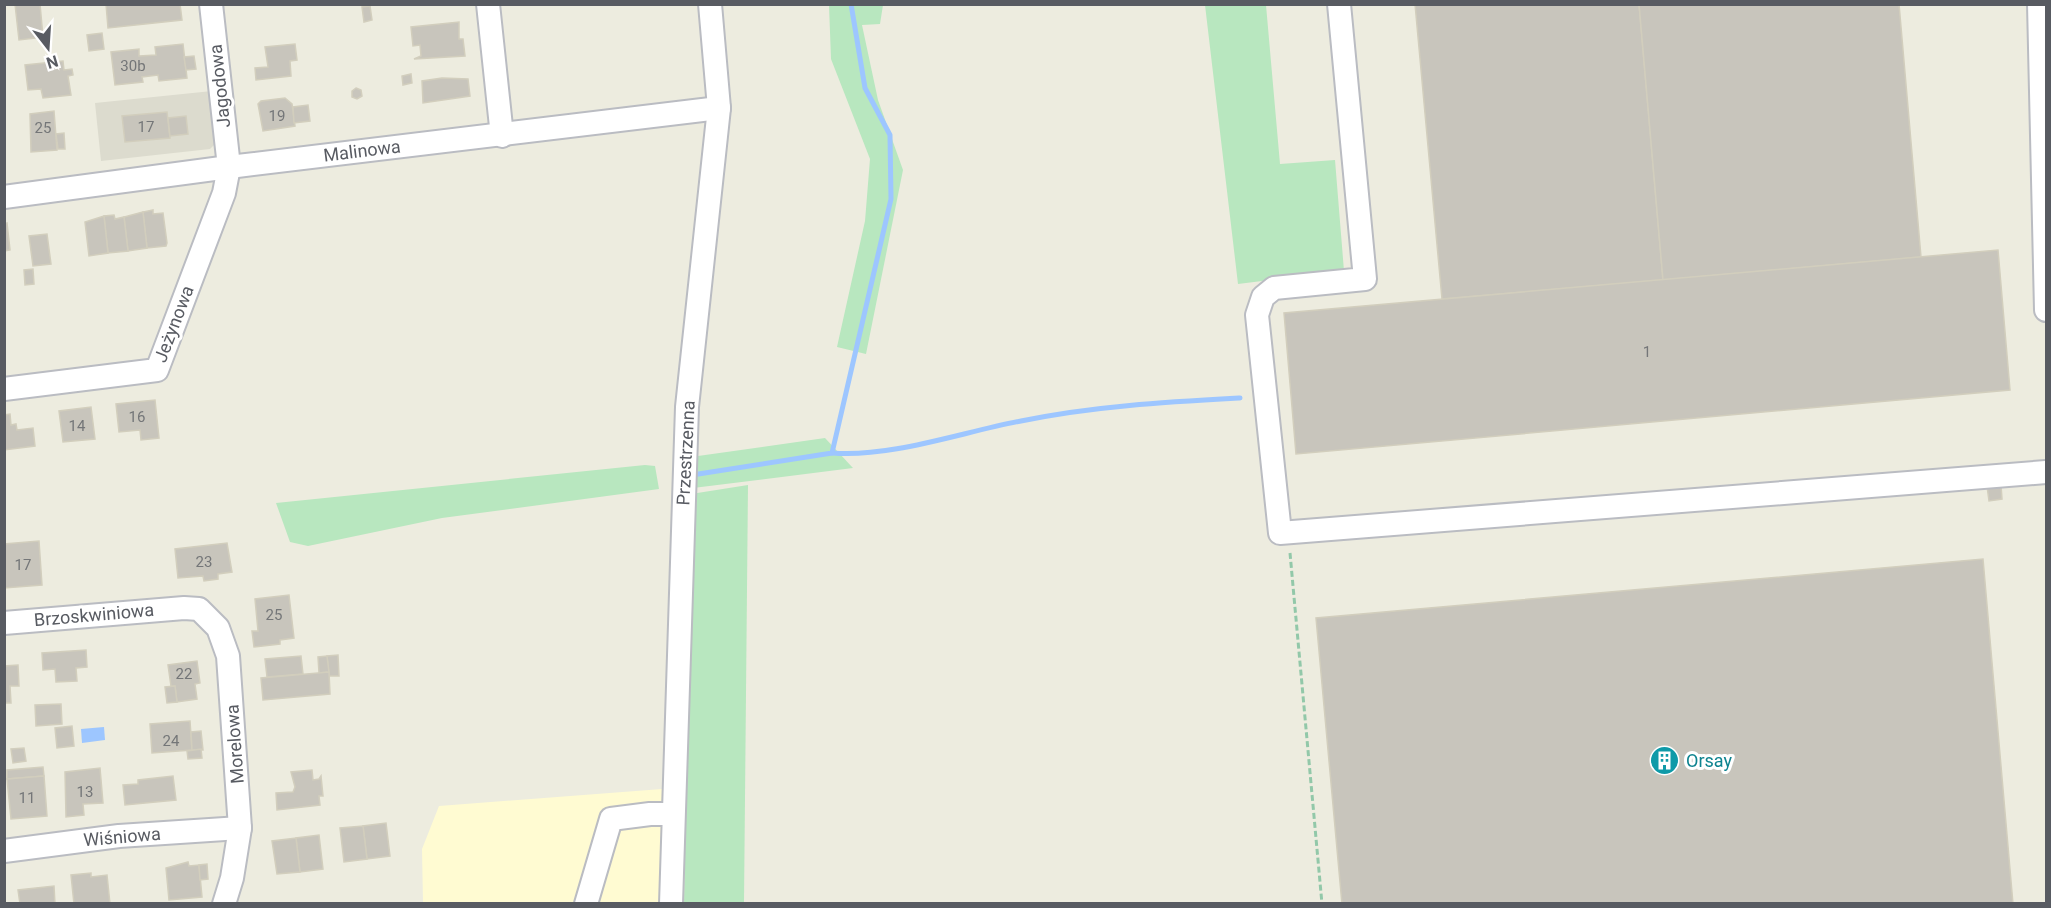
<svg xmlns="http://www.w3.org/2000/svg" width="2051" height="908" viewBox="0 0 2051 908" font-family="Roboto,sans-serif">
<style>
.commercial{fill:#fffbd2}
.education{fill:#dcdbce}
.green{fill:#b8e7bf}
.water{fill:#9dc6ff}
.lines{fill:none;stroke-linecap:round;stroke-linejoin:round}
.stream{stroke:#9dc6ff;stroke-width:5}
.building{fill:#c8c5bc;stroke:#d2cebd;stroke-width:1.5}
.minor-casing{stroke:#babcc2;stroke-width:26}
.path{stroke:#92c8a9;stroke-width:3;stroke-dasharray:6 3;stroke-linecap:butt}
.minor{stroke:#fff;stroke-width:22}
.labels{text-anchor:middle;stroke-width:6;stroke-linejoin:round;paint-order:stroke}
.number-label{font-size:15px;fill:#747678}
.street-label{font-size:18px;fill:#585b62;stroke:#fff}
.culture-label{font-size:18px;fill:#0d838f;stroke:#fff;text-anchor:start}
</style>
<rect width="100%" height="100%" fill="#edecdf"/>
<path class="commercial" d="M662 789 659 903H423L422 849 439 806Z"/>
<path class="education" d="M212 91 218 141 210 149 101 161 95 103Z"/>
<g class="green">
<path d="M829 5H883L880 24 862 25 878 100 903 170 866 354 837 347 865 221 870 159 831 59Z"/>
<path d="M1205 5H1266L1280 164 1335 160 1344 271 1238 284Z"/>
<path d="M825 438 853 468 693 488 698 456Z"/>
<path d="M645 465 655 466 659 489 442 518 308 546 290 542 276 503Z"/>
<path d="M748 485 744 903 684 904 691 494Z"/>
</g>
<path class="water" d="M104 727 105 740 82 743 81 729Z"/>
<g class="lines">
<g class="stream">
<path d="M832 453C890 458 962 432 1021 421 1093 406 1167 402 1240 398"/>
<path d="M692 475 832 453 891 199 890 135 865 88 851 4"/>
</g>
</g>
<g class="building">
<path d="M15 4H40L43 37 19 40Z"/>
<path d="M106 4H180L182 20 108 28Z"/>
<path d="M1415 4H1639L1663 280 1442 299Z"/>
<path d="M1639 4H1899L1921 257 1663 280Z"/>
<path d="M370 6 372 20 364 22 362 7Z"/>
<path d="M459 22V39H463L465 56 414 59 421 56 420 45 413 46 411 27Z"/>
<path d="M102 33 104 49 89 51 87 35Z"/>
<path d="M183 44 187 78 159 81 158 75 142 77 143 82 115 85 111 52 139 49V56L156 55 155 47Z"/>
<path d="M295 44 297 60 290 61 291 76 256 80 255 68 268 67 265 47Z"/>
<path d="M194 56 196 69 186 70 184 57Z"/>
<path d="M63 61 64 70 72 69 73 75 68 76 71 95 43 98 41 89 28 90 25 65Z"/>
<path d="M411 74 412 83 403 85 402 76Z"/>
<path d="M442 78 468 79 470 96 423 103 422 81Z"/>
<path d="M356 88 361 90 362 96 357 99 352 97V91Z"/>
<path d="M285 98 292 104 295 126 263 131 258 104 261 101Z"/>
<path d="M308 105 310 121 294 123 293 107Z"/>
<path d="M54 111 57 150 31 152 30 114Z"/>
<path d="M167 112 170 138 125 142 122 116Z"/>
<path d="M186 116 188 134 170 136 168 118Z"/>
<path d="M64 133 65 149H58L56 134Z"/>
<path d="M153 210V214L163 213 167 243 166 246 147 248 143 212Z"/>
<path d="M143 212 147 248 128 251 124 217Z"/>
<path d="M114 215 115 219 124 217 128 251 108 253 104 216Z"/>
<path d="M104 216 108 253 89 256 85 222Z"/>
<path d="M7 223 10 250 4 251V224Z"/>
<path d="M47 234 51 264 33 266 29 236Z"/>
<path d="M1998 250 2010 390 1296 454 1284 313Z"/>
<path d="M33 269 34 284 25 285 24 270Z"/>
<path d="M155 400 159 438 141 440 140 430 119 432 116 404Z"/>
<path d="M91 407 95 439 63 442 59 411Z"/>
<path d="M10 414 11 425 16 424 17 430 33 428 35 446 4 450V415Z"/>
<path d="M2001 485 2002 499 1989 501 1987 486Z"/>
<path d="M39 541 42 585 4 588V544Z"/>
<path d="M227 543 232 572 218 574V579L204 581 203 576 178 578 175 549Z"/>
<path d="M1983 559 2013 904H1342L1316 618Z"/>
<path d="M289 595 294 638 280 640V644L254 647 252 631H258L255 599Z"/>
<path d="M86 650 87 667 76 668 77 681 56 682 55 669 43 670 42 653Z"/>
<path d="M338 655 339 676H329L327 656Z"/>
<path d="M301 656 303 674 267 677 265 659Z"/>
<path d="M327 656 329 672 319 673 318 657Z"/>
<path d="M197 661 200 683 195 684 197 699 177 702 175 686H171L168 665Z"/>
<path d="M18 665 19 686H10L11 703H4V666Z"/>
<path d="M329 672 330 694 263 700 261 678Z"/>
<path d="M175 686 177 702 167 703 165 687Z"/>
<path d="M61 704 62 724 36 726 35 705Z"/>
<path d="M190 721 192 750 152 753 150 724Z"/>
<path d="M72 726 74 746 57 748 55 728Z"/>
<path d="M201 731 203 750H192L191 732Z"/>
<path d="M24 748 26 761 13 763 11 749Z"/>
<path d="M201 749 202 758 188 759 187 751Z"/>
<path d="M43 767 44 776 7 779V770Z"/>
<path d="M100 768 103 803 83 804 84 815 66 817 65 772Z"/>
<path d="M312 770 313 780 319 779 321 776 323 796H319L320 805 277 810 276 793 293 792 295 787 291 772Z"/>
<path d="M44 776 47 816 11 819 7 779Z"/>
<path d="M173 776 176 800 125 805 123 785 138 784V780Z"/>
<path d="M386 823 390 856 367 859 363 826Z"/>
<path d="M363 826 367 859 344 862 340 828Z"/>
<path d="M319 835 323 869 300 872 296 838Z"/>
<path d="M296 838 300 872 277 874 272 841Z"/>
<path d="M188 862 189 866 199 865 202 897 169 900 166 868Z"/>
<path d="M207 864 208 879 200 880 199 865Z"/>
<path d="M91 873V877L107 875 110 904H74L71 875Z"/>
<path d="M54 886 55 904H20L18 890Z"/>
</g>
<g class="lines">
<defs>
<g id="minor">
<path d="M488 4 502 136"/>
<path d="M1339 4 1365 279 1274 288 1263 297 1257 315 1280 533 2046 472"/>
<path d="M2039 4 2046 310"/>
<path d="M4 197 229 167 719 108"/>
<path d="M4 389 157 370 224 193 229 167 211 4"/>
<path d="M4 623 184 608 199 609 218 628 228 656 240 828 232 878 224 904"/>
<path d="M4 851 119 836 240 828"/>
<path d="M586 904 611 819 650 814H673"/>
<path d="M671 904 687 407 719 108 710 4"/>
</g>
</defs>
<use href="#minor" class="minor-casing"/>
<path class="path" d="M1290 553 1322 904"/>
<use href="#minor" class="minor"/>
</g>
<defs>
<symbol id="building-disc" viewBox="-11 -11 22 22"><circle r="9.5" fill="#0f9aa8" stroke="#fff"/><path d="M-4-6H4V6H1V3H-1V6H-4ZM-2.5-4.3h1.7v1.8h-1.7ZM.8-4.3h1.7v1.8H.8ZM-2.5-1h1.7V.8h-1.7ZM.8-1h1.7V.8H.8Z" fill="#fff"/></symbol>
</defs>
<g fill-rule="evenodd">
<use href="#building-disc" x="1648" y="744" width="33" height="33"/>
</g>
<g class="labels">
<g class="number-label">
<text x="133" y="71">30b</text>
<text x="277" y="121">19</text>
<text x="146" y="132">17</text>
<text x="43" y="133">25</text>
<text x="1647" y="357">1</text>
<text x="137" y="422">16</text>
<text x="77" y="431">14</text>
<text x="204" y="567">23</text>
<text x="23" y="570">17</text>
<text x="274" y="620">25</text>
<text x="184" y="679">22</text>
<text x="171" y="746">24</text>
<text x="85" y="797">13</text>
<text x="27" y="803">11</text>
</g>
<g class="street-label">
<text transform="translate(220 86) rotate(-96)" y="6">Jagodowa</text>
<text transform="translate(362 151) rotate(-7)" y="6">Malinowa</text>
<text transform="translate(174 324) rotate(-69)" y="6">Jeżynowa</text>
<text transform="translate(686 453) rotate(-87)" y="6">Przestrzenna</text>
<text transform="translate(94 615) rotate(-5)" y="6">Brzoskwiniowa</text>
<text transform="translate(235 744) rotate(-94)" y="6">Morelowa</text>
<text transform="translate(122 837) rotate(-5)" y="6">Wiśniowa</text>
</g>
<g class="culture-label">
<text x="1686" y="767">Orsay</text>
</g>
</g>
<rect width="2051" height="908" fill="none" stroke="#585b62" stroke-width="12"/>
<g transform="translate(48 48) rotate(163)" stroke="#ffffff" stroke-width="4.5" paint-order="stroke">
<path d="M0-4.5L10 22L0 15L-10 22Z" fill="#585b62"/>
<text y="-9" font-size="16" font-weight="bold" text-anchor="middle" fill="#585b62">N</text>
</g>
</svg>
